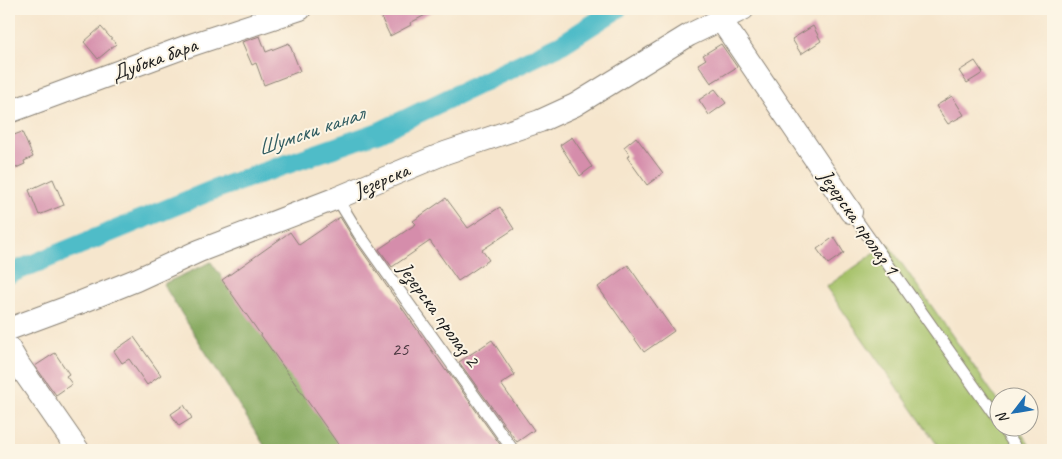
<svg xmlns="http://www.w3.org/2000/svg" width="1062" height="459" viewBox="0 0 1062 459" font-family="Caveat,sans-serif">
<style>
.green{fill:#a4c168;stroke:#606e42}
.forest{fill:#83a75c;stroke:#50623c}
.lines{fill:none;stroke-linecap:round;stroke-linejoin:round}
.canal{stroke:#4fbcc8;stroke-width:20}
.building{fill:#d58dab}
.service-casing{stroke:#898174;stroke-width:13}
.minor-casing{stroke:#898174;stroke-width:24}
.service{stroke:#fff;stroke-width:11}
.minor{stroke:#fff;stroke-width:22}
.labels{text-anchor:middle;stroke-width:4;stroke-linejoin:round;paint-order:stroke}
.number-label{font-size:19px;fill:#4a3840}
.street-label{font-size:21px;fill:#1c1c1c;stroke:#fcf5e5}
.water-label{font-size:22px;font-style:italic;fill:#305c61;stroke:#fcf5e5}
</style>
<rect width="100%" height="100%" fill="#fcf5e5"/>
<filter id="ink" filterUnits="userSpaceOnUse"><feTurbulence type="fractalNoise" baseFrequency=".02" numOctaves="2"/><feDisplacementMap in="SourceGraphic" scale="10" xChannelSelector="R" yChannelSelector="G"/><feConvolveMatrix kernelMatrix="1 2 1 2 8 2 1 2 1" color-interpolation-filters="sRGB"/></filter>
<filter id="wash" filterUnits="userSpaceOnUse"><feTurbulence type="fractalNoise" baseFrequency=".0096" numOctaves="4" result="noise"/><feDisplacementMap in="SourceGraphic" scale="20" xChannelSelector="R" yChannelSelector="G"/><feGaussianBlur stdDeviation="1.12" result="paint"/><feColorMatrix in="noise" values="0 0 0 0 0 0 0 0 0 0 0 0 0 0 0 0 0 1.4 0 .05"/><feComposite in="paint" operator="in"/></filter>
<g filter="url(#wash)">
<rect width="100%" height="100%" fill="#f6e6cd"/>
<path class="green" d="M888 244 999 402 1000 426 1017 427 1033 450H941L826 287Z"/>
<path class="forest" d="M211 262 343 450H267L163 284Z"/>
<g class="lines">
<path class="canal" d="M9 274 213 190 379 132 562 44 617 9"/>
</g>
<g id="blocks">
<g class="building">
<path d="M377 9H437L410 23 411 25 390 36Z"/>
<path d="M813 26 821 41 801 54 792 39Z"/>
<path d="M101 27 116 44 98 59 84 42Z"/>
<path d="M260 36 266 52 289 43 300 71 264 85 256 63 252 65 242 42Z"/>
<path d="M721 44 737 67 711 83 698 64 706 59 703 55Z"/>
<path d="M975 61 983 73 967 83 959 71Z"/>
<path d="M715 89 726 103 709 115 699 100Z"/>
<path d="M952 96 964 115 948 124 936 106Z"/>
<path d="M11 125 14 135 22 132 33 157 24 161 25 164 9 171V126Z"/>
<path d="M572 137 592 167 580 176 560 145Z"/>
<path d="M636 137 663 173 647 185 627 157 630 155 624 147Z"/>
<path d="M53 179 64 205 39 215 29 190Z"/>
<path d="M446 198 468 228 500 207 514 229 482 250 489 260 458 281 430 241 392 267 379 249 416 224 413 221Z"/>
<path d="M340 217 353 238 446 371 447 370 504 450H342L222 280 290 232 299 245Z"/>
<path d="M834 237 844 253 828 264 817 249Z"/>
<path d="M628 265 674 331 644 352 598 287Z"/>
<path d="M134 337 161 375 147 385 129 359 122 363 114 351Z"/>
<path d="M492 340 515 375 501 384 534 430 517 442 459 362Z"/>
<path d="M55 353 69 374 66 376 72 384 56 395 35 366Z"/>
<path d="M184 405 192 418 179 426 171 414Z"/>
</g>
</g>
</g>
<g filter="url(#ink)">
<use href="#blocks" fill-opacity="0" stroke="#898174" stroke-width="1"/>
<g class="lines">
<defs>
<g id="service">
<path d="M337 198 359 234 513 450"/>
<path d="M851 212 1000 423"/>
<path d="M1002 426 1018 450"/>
</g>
<g id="minor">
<path d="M721 20 851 212"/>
<path d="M9 112 185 47 300 9"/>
<path d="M9 329 79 303 136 280 199 251 337 198 445 153 540 121 575 105 689 35 743 9"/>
<path d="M9 348 19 365 78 450"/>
</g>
</defs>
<use href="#service" class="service-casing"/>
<use href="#minor" class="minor-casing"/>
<use href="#service" class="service"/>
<use href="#minor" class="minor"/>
</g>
</g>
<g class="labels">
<g class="number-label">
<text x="400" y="355">25</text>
</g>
<g class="street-label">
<text transform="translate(154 59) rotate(-20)" y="7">Дубока бара</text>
<text transform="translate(381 180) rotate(-23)" y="7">Језерска</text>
<text transform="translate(859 222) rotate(55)" y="7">Језерска пролаз 1</text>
<text transform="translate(439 314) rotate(54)" y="7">Језерска пролаз 2</text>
</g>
<g class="water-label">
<text transform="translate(310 130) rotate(-19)" y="8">Шумски канал</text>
</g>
</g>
<rect width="1062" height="459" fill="none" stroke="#fcf5e5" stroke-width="30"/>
<g transform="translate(1014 412) rotate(239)"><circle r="24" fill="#fcf5e5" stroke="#a29e95"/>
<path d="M0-4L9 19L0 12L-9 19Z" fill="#1f6fb2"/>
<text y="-8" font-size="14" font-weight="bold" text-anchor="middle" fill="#1c1c1c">N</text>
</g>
</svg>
